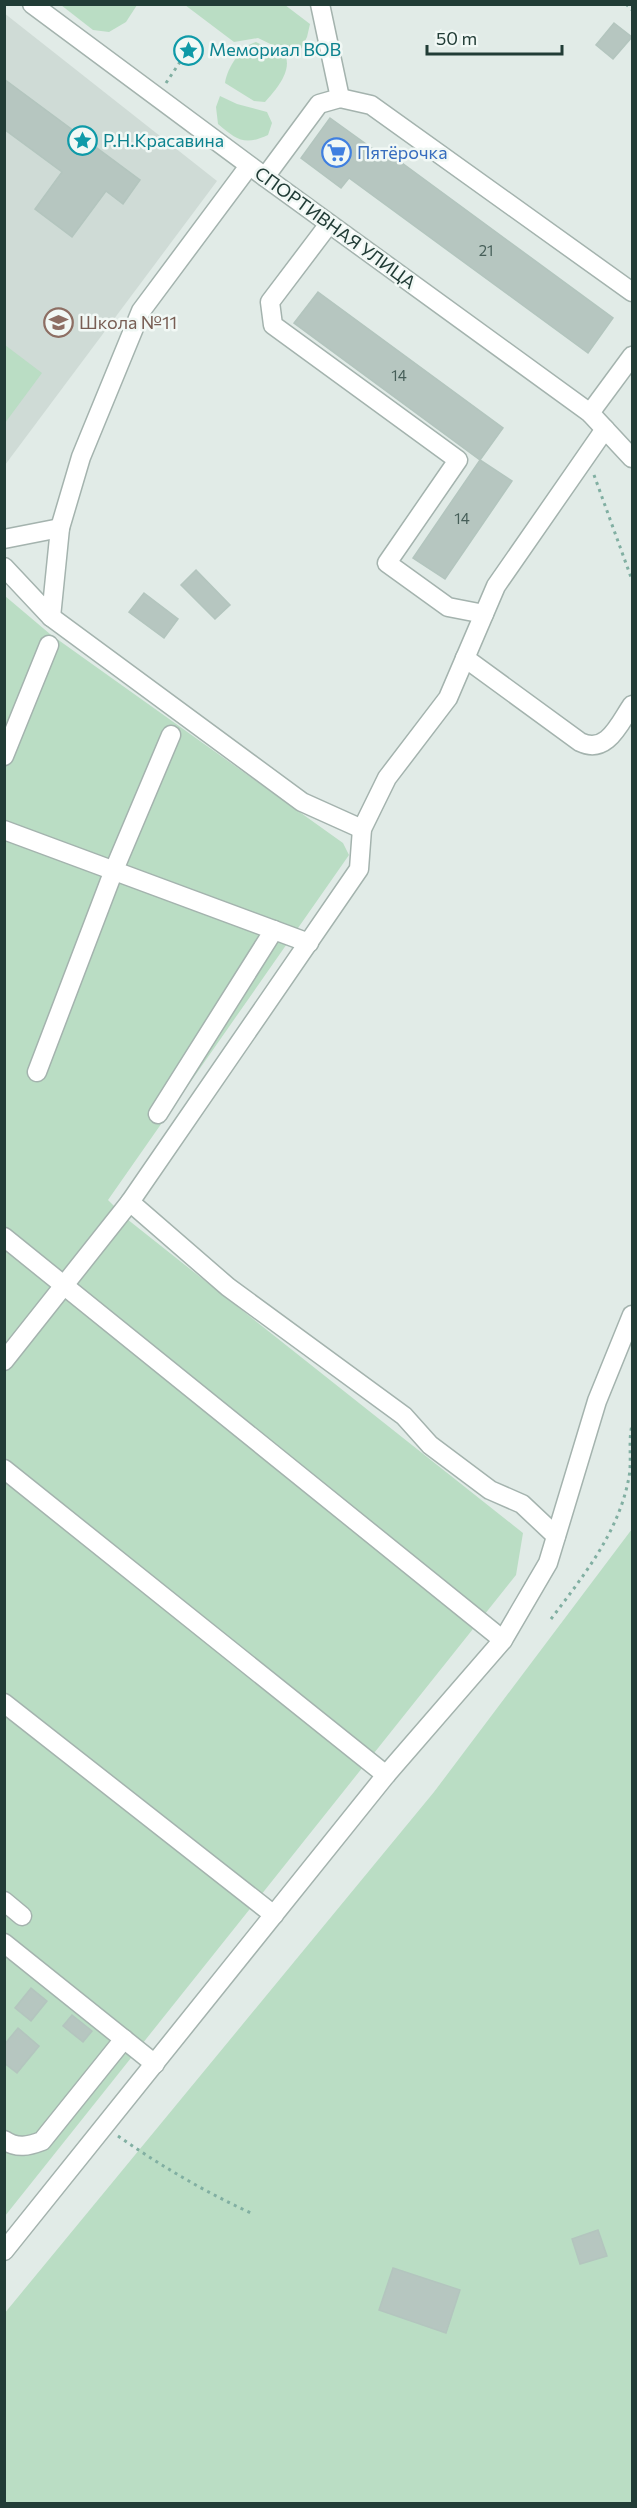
<svg xmlns="http://www.w3.org/2000/svg" width="637" height="2508" viewBox="0 0 637 2508" font-family="Commissioner,sans-serif">
<style>
.built{fill:#cfdbd6}
.green{fill:#baddc4}
.building{fill:#b6c6c0;stroke:#b3c5be;stroke-width:1.5}
.lines{fill:none;stroke-linecap:round;stroke-linejoin:round}
.minor-casing{stroke:#a4b3ae;stroke-width:21}
.path{stroke:#81afa2;stroke-width:3;stroke-dasharray:3 4.5;stroke-linecap:butt}
.minor{stroke:#fff;stroke-width:18}
.labels{text-anchor:middle;stroke-width:5;stroke-linejoin:round;paint-order:stroke}
.number-label{font-size:15px;fill:#465e58}
.culture-label{font-size:18px;fill:#0d838f;stroke:#f1f8f5;text-anchor:start}
.shop-label{font-size:18px;fill:#366cbe;stroke:#f1f8f5;text-anchor:start}
.street-label{font-size:18px;fill:#213c36;stroke:#f1f8f5}
.education-label{font-size:18px;fill:#785e54;stroke:#f1f8f5;text-anchor:start}
</style>
<rect width="100%" height="100%" fill="#e1ebe7"/>
<path class="built" d="M4 13 217 181 5 465H4Z"/>
<g class="green">
<path d="M61 5H137L126 22 109 32 93 30Z"/>
<path d="M185 5H285L310 24 307 37 300 51 291 54 258 38 234 42Z"/>
<path d="M256 42 286 57C291 73 275 91 265 102L254 101 225 83C227 68 241 46 256 42Z"/>
<path d="M220 96 237 104 267 112 272 123 268 135C244 146 237 140 218 124L216 107Z"/>
<path d="M5 345 42 373 5 423H4Z"/>
<path d="M5 596 50 634 343 843 349 855 108 1200 127 1219 523 1533 516 1575 5 2216Z"/>
<path d="M632 1529V2503H5L4 2314 434 1792Z"/>
</g>
<g class="building">
<path d="M614 23 632 37 613 59 596 45Z"/>
<path d="M4 79 140 180 123 204 106 191 72 237 35 209 62 172 4 129Z"/>
<path d="M330 118 380 154 383 149 613 318 588 353 349 178 341 188 301 158Z"/>
<path d="M318 292 503 428 480 460 294 323Z"/>
<path d="M480 460 512 481 445 579 413 558Z"/>
<path d="M196 570 230 605 215 619 181 585Z"/>
<path d="M144 593 178 619 164 638 129 612Z"/>
<path d="M31 1988 47 2001 31 2021 15 2008Z"/>
<path d="M72 2015 92 2031 83 2042 63 2026Z"/>
<path d="M18 2028 39 2046 17 2073 4 2063V2045Z"/>
<path d="M598 2230 607 2256 580 2264 572 2239Z"/>
<path d="M393 2268 460 2290 446 2333 379 2310Z"/>
</g>
<g class="lines">
<defs>
<g id="minor">
<path d="M32 4 265 177 590 413 632 458"/>
<path d="M320 4 340 98"/>
<path d="M265 177 319 104 340 98 371 105 632 292"/>
<path d="M329 224 270 302 273 325 458 460 387 563 448 607 484 614"/>
<path d="M590 413 632 356"/>
<path d="M4 539 60 528"/>
<path d="M4 567 51 617 302 802 362 829"/>
<path d="M51 617 60 528 81 457 141 311 249 166"/>
<path d="M465 658 580 742C607 755 619 724 632 705"/>
<path d="M4 756 49 645"/>
<path d="M4 830 309 943"/>
<path d="M37 1072 114 870 171 735"/>
<path d="M158 1114 274 930"/>
<path d="M130 1202 228 1287 404 1416 430 1445 490 1490 522 1504 556 1536"/>
<path d="M4 1237 503 1640"/>
<path d="M4 1361 130 1202 359 869 362 829 387 778 448 698 496 586 605 429"/>
<path d="M4 1469 386 1775"/>
<path d="M4 1703 274 1915"/>
<path d="M4 1901 22 1916"/>
<path d="M4 1943 155 2064"/>
<path d="M4 2140C17 2149 29 2146 42 2141L124 2039"/>
<path d="M4 2251 386 1775 503 1640 548 1563 597 1401 632 1315"/>
</g>
</defs>
<use href="#minor" class="minor-casing"/>
<g class="path">
<path d="M626 4 632 10"/>
<path d="M166 83 188 50"/>
<path d="M594 475 632 580"/>
<path d="M551 1619C584 1575 619 1532 629 1477 632 1460 628 1442 632 1425"/>
<path d="M118 2136C161 2166 205 2192 253 2214"/>
</g>
<use href="#minor" class="minor"/>
</g>
<defs>
<symbol id="sight-ring" viewBox="-11 -11 22 22"><circle r="9.5" fill="#f1f8f5" stroke="#0f9aa8" stroke-width="1.5"/><path d="M0-6L1.8-2.2L6-1.7L2.9 1.2L3.7 5.4L0 3.3L-3.7 5.4L-2.9 1.2L-6-1.7L-1.8-2.2Z" fill="#0f9aa8"/></symbol>
<symbol id="supermarket-ring" viewBox="-11 -11 22 22"><circle r="9.5" fill="#f1f8f5" stroke="#3f7fe0" stroke-width="1.5"/><path d="M-6-5.5h2.5l.6 2H6L4.5 2H-2.5L-4.4-4H-6ZM-1.5 3.2a1.3 1.3 0 1 0 .1 0ZM3 3.2a1.3 1.3 0 1 0 .1 0Z" fill="#3f7fe0"/></symbol>
<symbol id="school-ring" viewBox="-11 -11 22 22"><circle r="9.5" fill="#f1f8f5" stroke="#8d6e63" stroke-width="1.5"/><path d="M0-5L7-2L0 1L-7-2ZM-4 1L0 2.5L4 1V4Q0 6-4 4Z" fill="#8d6e63"/></symbol>
</defs>
<g fill-rule="evenodd">
<use href="#sight-ring" x="172" y="34" width="33" height="33"/>
<use href="#sight-ring" x="66" y="124" width="33" height="33"/>
<use href="#supermarket-ring" x="320" y="136" width="33" height="33"/>
<use href="#school-ring" x="42" y="306" width="33" height="33"/>
</g>
<g class="labels">
<g class="number-label">
<text x="486" y="256">21</text>
<text x="399" y="381">14</text>
<text x="462" y="524">14</text>
</g>
<g class="culture-label">
<text x="209" y="56">Мемориал ВОВ</text>
<text x="103" y="147">Р.Н.Красавина</text>
</g>
<g class="shop-label">
<text x="357" y="159">Пятёрочка</text>
</g>
<g class="street-label">
<text transform="translate(335 228) rotate(36)" y="6">СПОРТИВНАЯ УЛИЦА</text>
</g>
<g class="education-label">
<text x="79" y="329">Школа №11</text>
</g>
</g>
<rect width="637" height="2508" fill="none" stroke="#213c36" stroke-width="12"/>
<path d="M427 45v9h135v-9" fill="none" stroke="#213c36" stroke-width="3"/>
<text x="436" y="45" font-size="18" fill="#213c36" stroke="#f1f8f5" stroke-width="4.5" paint-order="stroke">50 m</text>
</svg>
